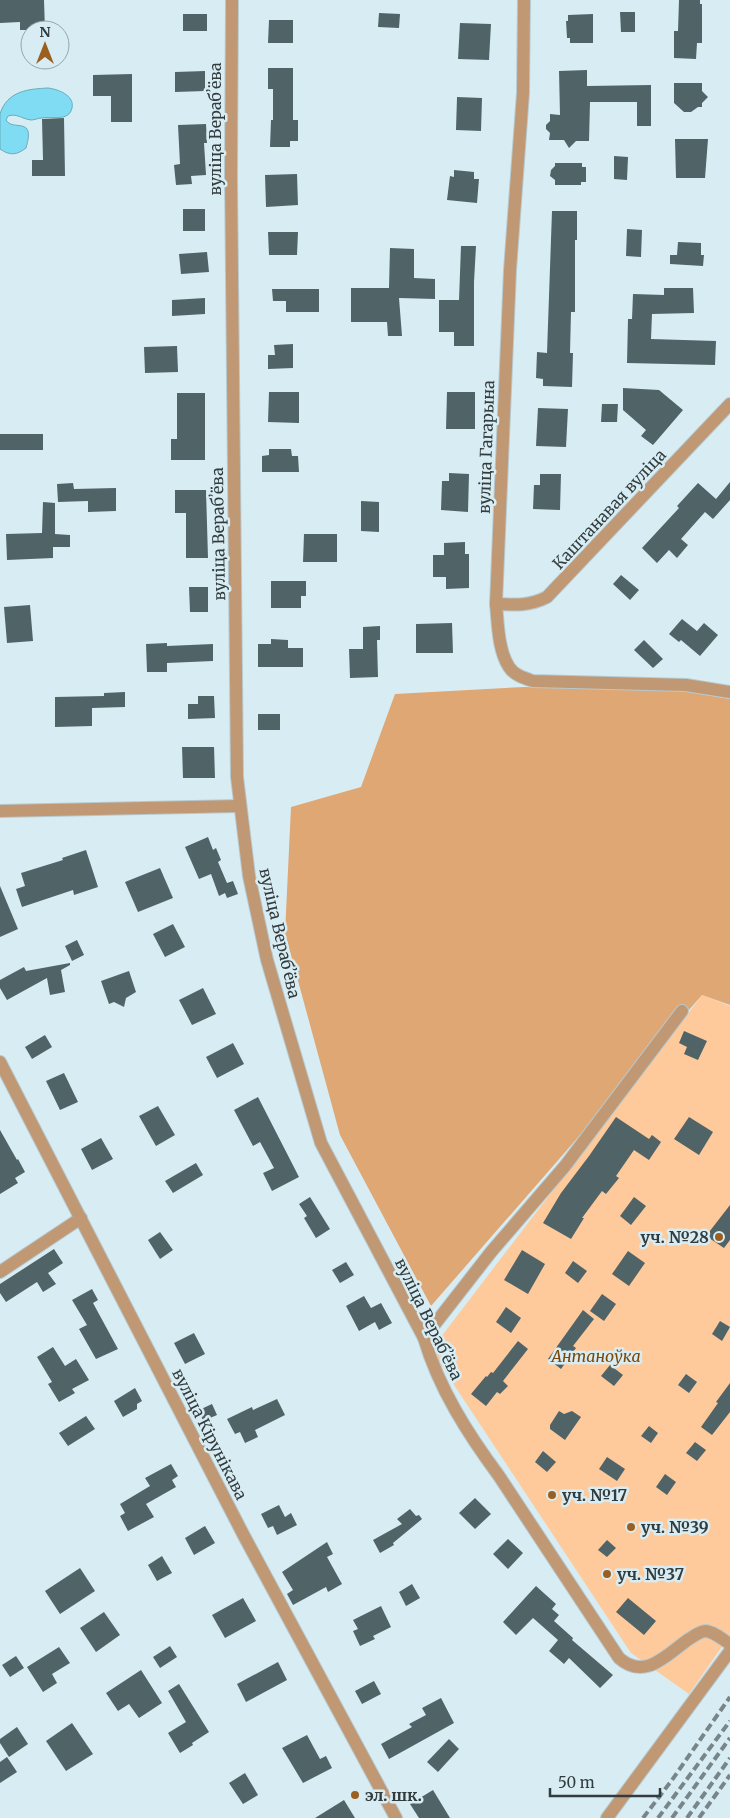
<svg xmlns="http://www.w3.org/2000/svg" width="730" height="1818" viewBox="0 0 730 1818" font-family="Merriweather,serif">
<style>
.green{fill:#feca9b}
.forest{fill:#dea774}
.water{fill:#80dcf2;stroke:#69acbc}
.building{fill:#506367}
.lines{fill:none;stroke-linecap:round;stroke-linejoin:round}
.minor-casing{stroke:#b7c9cf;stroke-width:14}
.minor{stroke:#c09874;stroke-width:12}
.rail{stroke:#788689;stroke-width:4;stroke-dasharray:8 4;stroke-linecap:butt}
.poi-dot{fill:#9b6020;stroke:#d8edf3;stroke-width:2}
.labels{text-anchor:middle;stroke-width:5;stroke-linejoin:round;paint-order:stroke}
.street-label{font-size:16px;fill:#323b3d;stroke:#d8edf3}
.poi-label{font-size:16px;font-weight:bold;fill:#323b3d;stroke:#d8edf3;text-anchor:start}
.park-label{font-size:16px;font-style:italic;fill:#7a4707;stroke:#d8edf3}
</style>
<rect width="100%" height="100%" fill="#d8edf3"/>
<path class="green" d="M702 995 730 1006V1635L689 1694 631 1653 431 1350Z"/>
<path class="forest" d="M524 687 684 691 730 699V1005L702 995 431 1306 340 1135 285 933 291 807 361 787 395 694Z"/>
<path class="water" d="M48 88C57 89 75 95 72 108 69 122 52 116 42 118 38 118 35 120 31 120 22 119 17 113 8 116L6 120C13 132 36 115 26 148 17 155 10 156 0 149 0 139 0 124 0 114 7 91 28 89 48 88Z"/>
<g class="building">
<path d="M0 0H44L45 30H20V22L0 23Z"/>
<path d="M679 0H700V4H702V43H697L696 59 674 58V31H678Z"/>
<path d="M620 12H635V32H621Z"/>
<path d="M379 13 400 14 399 28 378 27Z"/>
<rect x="183" y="14" width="24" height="17"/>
<path d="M593 14V43H570V38H567L566 21H568V15Z"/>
<path d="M269 20H293V43H268Z"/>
<path d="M460 23 491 24 489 60 458 59Z"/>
<path d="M268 68H293V120H298V141H290V147H270L271 120H273V89H268Z"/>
<path d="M587 70V86L651 85V126H637V102H590L589 141H576L569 148 564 140H549L550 133 546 129V125L550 121V114L560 115 559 71Z"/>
<path d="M205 71V91L175 92V72Z"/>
<path d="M132 74V122H111V96H93V75Z"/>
<path d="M674 83H702V91L708 97 702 103V107H698L691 112H684L674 103Z"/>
<path d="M457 97 482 98 481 131 456 130Z"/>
<path d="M64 118 65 176H32V160H43L42 119Z"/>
<path d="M206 124 207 143H204L206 175 191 176 192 184 176 185 174 165 180 164 178 125Z"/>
<path d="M675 139H708L705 178H676Z"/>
<path d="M614 156 628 157 627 180 614 179Z"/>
<path d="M555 163H582V167H586V182H581V185H555V180L550 176 551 170 555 166Z"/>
<path d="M454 170 474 172V179H479L477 203 447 200 450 176 454 177Z"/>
<path d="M297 174 298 205 266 207 265 175Z"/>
<rect x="183" y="209" width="22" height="22"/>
<path d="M552 211H577V240H575V312H571L570 353H573L572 387 543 386V379L536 378 537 352 547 353Z"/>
<path d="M627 229 642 230 641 257 626 256Z"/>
<path d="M268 232H298L297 255H269Z"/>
<path d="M678 242 701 243V255H704L703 266 670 264V255H677Z"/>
<path d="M461 246H476L474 282V346H454V332H439V300H459Z"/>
<path d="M390 248 414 249V278L435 279V299L399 298 402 336H388L387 322H351V288H389Z"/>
<path d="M207 252 209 272 181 274 179 254Z"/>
<path d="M664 288H693L694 313 652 314 651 339 716 341 715 365 627 363 628 319H632L633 294 664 295Z"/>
<path d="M272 289H319V312H286V301H273Z"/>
<path d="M205 298V314L172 316V300Z"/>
<path d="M293 344V368L268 369V355H275L274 345Z"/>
<path d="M177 346 178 372 145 373 144 347Z"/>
<path d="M623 388 659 390 683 410 653 445 641 436 646 430 623 410Z"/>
<path d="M269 392H299V423L268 422Z"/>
<path d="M447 392H475V429H446Z"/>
<path d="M177 393H205V460H171V439H177Z"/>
<path d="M602 404H618L617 422H601Z"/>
<path d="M538 408 568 409 566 447 536 446Z"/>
<rect x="0" y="434" width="43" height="16"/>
<path d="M269 449H291L292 456H298L299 472H262V456L269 455Z"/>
<path d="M449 473 469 474 468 512 441 510 442 481H449Z"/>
<path d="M540 474H561L560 510 533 509 534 485H540Z"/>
<path d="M730 482V500L713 519 705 512 681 539 688 545 677 558 669 550 657 563 642 548 679 508 677 506 698 483 716 499Z"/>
<path d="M73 483 74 489 116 488V511L88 512V501L58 502 57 484Z"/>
<path d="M175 490H206L208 558H186V513H175Z"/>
<path d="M361 501 379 502V532L361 531Z"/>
<path d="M43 502 55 503V534L70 535V547H53V558L7 560 6 534 42 533Z"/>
<path d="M304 534H337V562H303Z"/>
<path d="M465 542V554H469V588L446 589V577H433V555H444V543Z"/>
<path d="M621 575 639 590 630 600 613 584Z"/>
<path d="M271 581H306V596H301V608H271Z"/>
<path d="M189 587H208V612H190Z"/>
<path d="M30 605 33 641 7 643 4 607Z"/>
<path d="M682 619 697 631 704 623 718 635 700 656 681 640 679 642 669 634Z"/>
<path d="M452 623 453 653H416V624Z"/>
<path d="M380 626V640H377L378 677 350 678 349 649H363V627Z"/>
<path d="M271 639 288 640V648H303V667H258V644H271Z"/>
<path d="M644 640 663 659 653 668 634 650Z"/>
<path d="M167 643V646L213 644V661L167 663V672H147L146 644Z"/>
<path d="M125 692V707L92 708V726L55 727V697L104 696V693Z"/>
<path d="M198 696H214L215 718 188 719V704H198Z"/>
<rect x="258" y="714" width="22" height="16"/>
<path d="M182 747H214L215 778H183Z"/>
<path d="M208 837 213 850 216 848 221 860 218 862 227 883 233 881 238 894 227 898 225 893 219 896 211 874 199 879 185 847Z"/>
<path d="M86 850 98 887 74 895 73 890 22 907 16 889 25 886 21 873 63 860 62 858Z"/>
<path d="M160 868 173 898 138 912 125 882Z"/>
<path d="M0 886 18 929 0 937Z"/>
<path d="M173 924 185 947 165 957 153 934Z"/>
<path d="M77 940 84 955 72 961 65 946Z"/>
<path d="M70 963V965L61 970 65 992 50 995 47 978 7 1000 0 988V980L24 967 26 971Z"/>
<path d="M129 971 136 992 126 998 124 1007 114 1002 109 1004 101 981Z"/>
<path d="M203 988 216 1014 192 1025 179 1000Z"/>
<path d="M684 1031 707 1041 698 1060 684 1054 687 1047 679 1043Z"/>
<path d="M45 1035 52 1047 32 1059 25 1047Z"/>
<path d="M233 1043 244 1064 217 1078 206 1057Z"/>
<path d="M64 1073 78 1102 60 1110 46 1081Z"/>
<path d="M258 1097 299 1177 272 1191 263 1173 274 1168 260 1142 253 1146 234 1110Z"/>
<path d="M158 1106 175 1135 156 1146 139 1116Z"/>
<path d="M616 1117 649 1139 652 1135 661 1142 649 1160 634 1150 616 1176 619 1178 606 1194 602 1191 582 1218H584L571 1239 543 1223 561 1193 589 1156Z"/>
<path d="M689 1117 713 1132 699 1155 674 1139Z"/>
<path d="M0 1130 17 1160 18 1159 25 1172 15 1178 18 1183 0 1194Z"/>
<path d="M101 1138 113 1159 92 1170 81 1149Z"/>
<path d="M196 1163 203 1175 173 1193 165 1181Z"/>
<path d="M310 1197 330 1229 316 1238 304 1218 307 1216 299 1204Z"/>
<path d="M634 1197 646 1206 631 1225 620 1216Z"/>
<path d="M730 1205V1240L724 1248 706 1236Z"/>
<path d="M160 1232 173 1250 160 1259 148 1240Z"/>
<path d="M54 1249 63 1263 48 1273 56 1284 43 1292 37 1282 6 1302 0 1293V1284Z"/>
<path d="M522 1250 545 1264 528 1294 504 1280Z"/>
<path d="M628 1251 645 1263 629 1286 612 1274Z"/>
<path d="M573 1261 587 1271 578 1283 565 1273Z"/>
<path d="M346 1262 354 1275 340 1283 332 1270Z"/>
<path d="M92 1289 98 1300 93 1303 118 1349 96 1359 79 1329 87 1325 72 1300Z"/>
<path d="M602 1294 616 1304 604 1321 590 1311Z"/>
<path d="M364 1296 371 1308 381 1303 392 1323 379 1330 375 1322 359 1331 346 1306Z"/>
<path d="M506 1307 521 1318 511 1333 496 1322Z"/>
<path d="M583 1310 594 1319 573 1346 576 1348 561 1369 548 1359Z"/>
<path d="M720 1321 730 1327 722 1341 712 1334Z"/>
<path d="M194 1333 205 1354 185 1364 174 1343Z"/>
<path d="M518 1341 528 1349 503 1381 508 1386 500 1394 497 1392 486 1406 471 1394 486 1376 487 1377 491 1372 493 1373Z"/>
<path d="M53 1347 65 1366 76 1359 89 1380 72 1389 75 1393 59 1402 48 1384 52 1382 37 1357Z"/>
<path d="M610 1365 623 1375 614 1386 601 1376Z"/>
<path d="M686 1374 697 1382 689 1393 678 1385Z"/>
<path d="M730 1383V1412L712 1435 701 1427 718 1403 716 1402Z"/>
<path d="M135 1388 142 1401 137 1404V1409L123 1417 114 1401Z"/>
<path d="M277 1399 285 1415 255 1430 258 1437 245 1443 240 1432 235 1434 227 1419 252 1407 253 1410Z"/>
<path d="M212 1404 217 1415 203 1421 199 1410Z"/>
<path d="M559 1411 564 1414 572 1411 581 1417 565 1440 550 1429V1425Z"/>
<path d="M86 1416 95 1429 68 1446 59 1433Z"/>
<path d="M649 1426 658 1433 651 1443 641 1436Z"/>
<path d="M695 1442 706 1450 697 1461 686 1453Z"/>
<path d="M543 1451 556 1462 547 1472 535 1462Z"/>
<path d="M607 1457 625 1469 617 1481 599 1469Z"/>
<path d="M171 1464 178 1476 172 1480 176 1487 146 1504 154 1517 128 1531 120 1516 125 1513 120 1504 150 1486 145 1478Z"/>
<path d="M665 1474 676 1482 667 1495 656 1487Z"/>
<path d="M475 1498 491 1514 475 1529 459 1513Z"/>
<path d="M279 1505 285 1517 291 1513 297 1525 277 1535 273 1526 268 1528 261 1514Z"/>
<path d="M410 1509 416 1516 419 1515 422 1519 393 1543 394 1545 380 1553 373 1540 402 1524 397 1519Z"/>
<path d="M205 1526 215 1543 194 1555 185 1538Z"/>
<path d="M508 1539 523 1553 508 1569 493 1554Z"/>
<path d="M607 1540 616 1548 607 1557 598 1550Z"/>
<path d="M327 1542 333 1554 327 1557 342 1584 328 1592 326 1587 293 1605 287 1594 293 1590 282 1572Z"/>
<path d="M162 1556 172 1573 157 1581 148 1565Z"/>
<path d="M80 1568 95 1591 60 1614 45 1591Z"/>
<path d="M412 1584 420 1598 406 1606 399 1592Z"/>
<path d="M536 1586 556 1604 552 1609 559 1615 554 1621 573 1638 572 1640 613 1675 600 1688 569 1658 564 1664 549 1651 558 1640 533 1618 516 1635 503 1622Z"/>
<path d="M243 1598 256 1621 225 1638 212 1615Z"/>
<path d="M628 1598 656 1621 644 1635 616 1612Z"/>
<path d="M381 1606 391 1627 373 1636 375 1639 360 1646 353 1631 358 1629 353 1620Z"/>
<path d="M104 1612 120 1635 96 1652 80 1628Z"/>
<path d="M170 1646 177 1657 160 1668 153 1657Z"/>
<path d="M59 1647 70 1663 52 1674 57 1683 43 1692 27 1667Z"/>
<path d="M16 1656 24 1668 10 1677 2 1665Z"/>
<path d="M278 1662 287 1680 246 1702 237 1684Z"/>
<path d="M141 1670 162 1703 139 1718 129 1704 118 1711 106 1693Z"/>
<path d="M374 1681 381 1694 362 1704 355 1691Z"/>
<path d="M179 1684 209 1732 192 1743 193 1745 180 1753 168 1733 186 1722 168 1691Z"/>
<path d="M441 1698 454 1723 389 1759 381 1744 412 1727 409 1724 426 1715 422 1708Z"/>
<path d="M72 1723 93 1754 66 1771 46 1741Z"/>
<path d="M17 1727 28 1744 9 1757 0 1743V1739Z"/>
<path d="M307 1735 320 1759 326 1756 332 1768 303 1783 282 1748Z"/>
<path d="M449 1739 459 1749 438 1772 427 1762Z"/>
<path d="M7 1757 17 1772 0 1783V1762Z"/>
<path d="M245 1773 258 1795 243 1804 229 1783Z"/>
<path d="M433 1790 450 1818H419L410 1804Z"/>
<path d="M344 1800 355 1818H315Z"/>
</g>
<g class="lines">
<defs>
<g id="minor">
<path d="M232 0 231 176 237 777 249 876 267 960 321 1143 424 1338C439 1389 468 1434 499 1476L619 1658C645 1681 666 1655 689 1639 694 1636 700 1631 706 1631 715 1632 723 1640 730 1644"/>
<path d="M524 0 523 93 510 270 496 604C498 624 498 650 509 667 514 675 524 678 533 681L686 685 730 692"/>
<path d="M496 604C515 605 530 606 547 597L730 404"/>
<path d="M0 811 240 806"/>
<path d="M0 1062 243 1534 396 1818"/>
<path d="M0 1272 81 1218"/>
<path d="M424 1338 491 1252 565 1166 682 1011"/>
<path d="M607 1818 730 1651"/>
</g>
</defs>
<use href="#minor" class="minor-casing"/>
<use href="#minor" class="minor"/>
<g class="rail">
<path d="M643 1818 672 1780 730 1697"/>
<path d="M658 1818 730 1721"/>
<path d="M672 1818 730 1738"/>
<path d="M687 1818 730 1758"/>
<path d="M699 1818 730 1775"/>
</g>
</g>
<g class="poi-dot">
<circle cx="719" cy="1237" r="5"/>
<circle cx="552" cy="1495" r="5"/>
<circle cx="631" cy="1527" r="5"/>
<circle cx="607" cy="1574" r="5"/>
<circle cx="355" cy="1795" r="5"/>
</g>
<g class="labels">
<g class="street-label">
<text transform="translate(215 129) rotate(-90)" y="6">вуліца Верабʼёва</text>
<text transform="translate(486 447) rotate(-88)" y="6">вуліца Гагарына</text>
<text transform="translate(609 509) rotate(-47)" y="6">Каштанавая вуліца</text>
<text transform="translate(218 534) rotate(-91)" y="6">вуліца Верабʼёва</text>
<text transform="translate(280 933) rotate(77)" y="6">вуліца Верабʼёва</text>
<text transform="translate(429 1319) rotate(64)" y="6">вуліца Верабʼёва</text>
<text transform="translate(210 1434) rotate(63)" y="6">вуліца Кірунікава</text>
</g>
<g class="poi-label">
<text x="709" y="1243" text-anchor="end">уч. №28</text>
<text x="562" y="1501">уч. №17</text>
<text x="641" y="1533">уч. №39</text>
<text x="617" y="1580">уч. №37</text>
<text x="365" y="1801">эл. шк.</text>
</g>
<g class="park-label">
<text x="596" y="1362">Антаноўка</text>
</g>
</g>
<g transform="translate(45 45)"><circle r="24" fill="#d8edf3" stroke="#96a6aa"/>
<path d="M0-4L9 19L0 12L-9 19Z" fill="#9b6020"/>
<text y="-8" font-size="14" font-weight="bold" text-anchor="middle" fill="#323b3d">N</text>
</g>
<path d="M550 1788v8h110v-8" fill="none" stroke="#323b3d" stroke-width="2.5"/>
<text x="558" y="1788" font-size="15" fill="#323b3d" stroke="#d8edf3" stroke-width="4" paint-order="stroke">50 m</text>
</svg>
